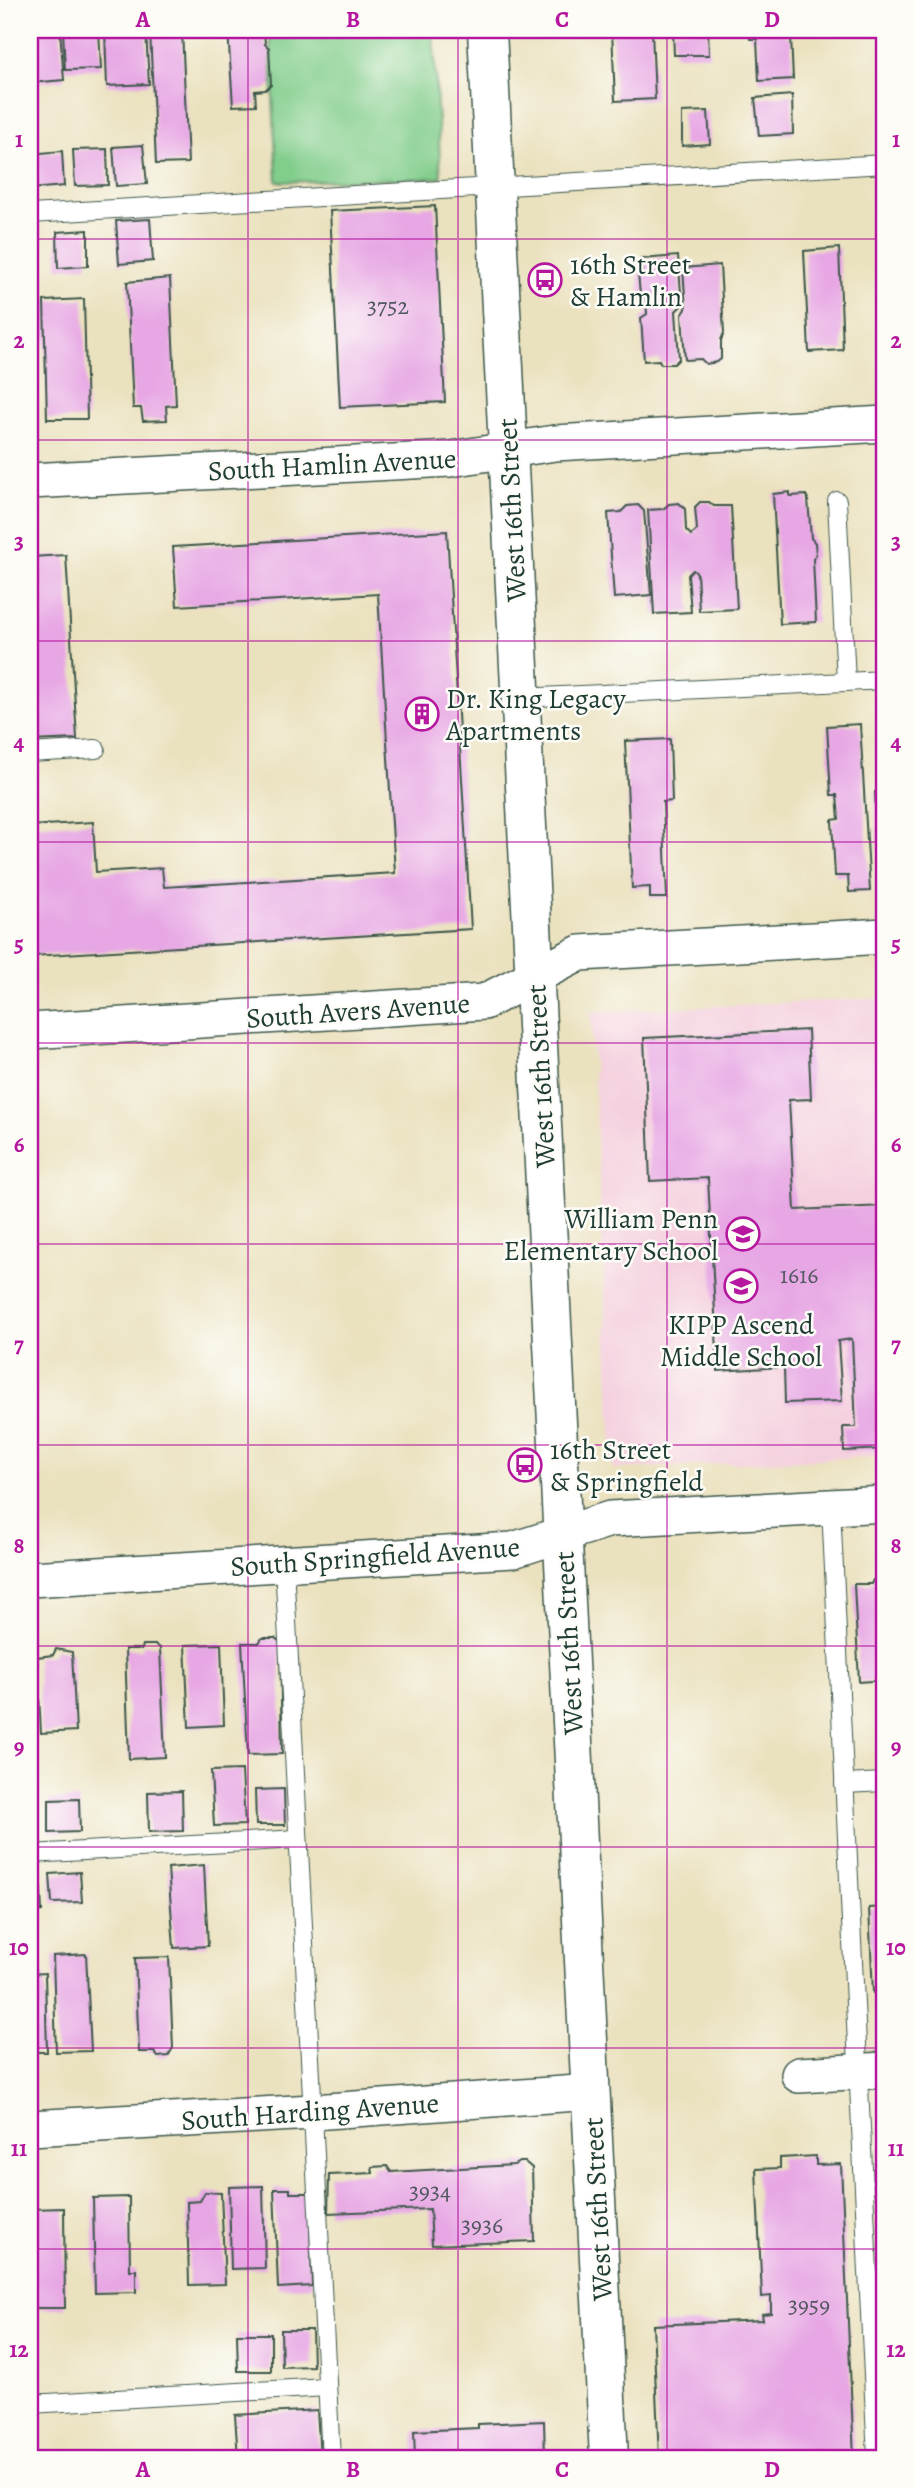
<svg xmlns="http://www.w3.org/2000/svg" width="915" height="2488" viewBox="0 0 915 2488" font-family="Alegreya,serif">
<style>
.built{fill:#f4cfde}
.green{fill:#81cd8b;stroke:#508560;stroke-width:2}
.building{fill:#e7a7e4}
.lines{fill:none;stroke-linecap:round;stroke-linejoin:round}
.service-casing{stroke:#3d5649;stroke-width:20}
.minor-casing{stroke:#3d5649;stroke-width:38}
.tertiary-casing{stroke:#3d5649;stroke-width:41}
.service{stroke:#fff;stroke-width:18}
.minor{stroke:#fff;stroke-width:35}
.tertiary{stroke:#fff;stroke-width:38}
.grid{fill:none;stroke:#b5179e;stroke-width:2;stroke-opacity:0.55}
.labels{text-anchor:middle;stroke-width:5;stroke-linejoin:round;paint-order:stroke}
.number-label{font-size:24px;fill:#515860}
.poi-label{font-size:28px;fill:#1f3d34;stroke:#fdfcf7;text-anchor:start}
.street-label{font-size:28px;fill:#1f3d34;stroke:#fdfcf7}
.neatline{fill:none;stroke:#b5179e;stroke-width:2.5}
.grid-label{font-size:23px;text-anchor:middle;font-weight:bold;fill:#b5179e}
</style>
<rect width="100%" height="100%" fill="#fdfcf7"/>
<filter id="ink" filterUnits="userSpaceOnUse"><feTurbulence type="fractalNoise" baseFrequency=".0143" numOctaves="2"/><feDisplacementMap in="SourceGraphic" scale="14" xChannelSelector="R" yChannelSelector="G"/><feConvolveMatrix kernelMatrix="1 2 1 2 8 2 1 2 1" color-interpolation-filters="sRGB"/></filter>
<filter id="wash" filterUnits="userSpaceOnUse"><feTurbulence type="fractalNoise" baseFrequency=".00686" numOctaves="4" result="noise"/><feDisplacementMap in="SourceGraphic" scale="28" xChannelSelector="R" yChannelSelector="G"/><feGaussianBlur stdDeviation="1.57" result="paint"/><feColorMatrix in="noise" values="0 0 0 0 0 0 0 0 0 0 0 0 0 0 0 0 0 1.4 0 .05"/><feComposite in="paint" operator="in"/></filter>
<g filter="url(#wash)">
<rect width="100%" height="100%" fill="#eae1be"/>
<path class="built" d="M885 998V1456L613 1469 591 1012Z"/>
<path class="green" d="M270 30H433L441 178 277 182Z"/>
<g id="blocks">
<g class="building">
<path d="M30 30H60L64 80 30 83Z"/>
<path d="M63 30H99L101 69 65 70Z"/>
<path d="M105 30H146L149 84 107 86Z"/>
<path d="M150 30H182L188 163 156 164Z"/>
<path d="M228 30H264L265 44 269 48 271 85 265 90 255 91 256 105 233 106Z"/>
<path d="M612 30H652L655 99 615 101Z"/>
<path d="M673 30H708L709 55H674Z"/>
<path d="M749 30H785L786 37H791L793 79 759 81 757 39H750Z"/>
<path d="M792 95 793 134 759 136 755 98Z"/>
<path d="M708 111 710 144 682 146V112Z"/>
<path d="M143 145 147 184 116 186 113 147Z"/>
<path d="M107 149 108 185 75 186 73 150Z"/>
<path d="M62 151 64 186 30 189V154Z"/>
<path d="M435 206 445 402 340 407 330 211Z"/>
<path d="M150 219 153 261 119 264 116 221Z"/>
<path d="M88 230V266L58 268 57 232Z"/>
<path d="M839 248 843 350 809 352 804 251Z"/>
<path d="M678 256 682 305 676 311 679 359 674 364H661L659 360 644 361 641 318 647 314 646 295H640L638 273 642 272 641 259Z"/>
<path d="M720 265 724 333 721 340V359L717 362 706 364 701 359 685 360 682 315 686 309 683 268Z"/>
<path d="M170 278 176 405 166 406 167 420 143 421 141 408H133L127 282Z"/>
<path d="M84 299 87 419H47L44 301Z"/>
<path d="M790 492V496L806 495 808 499 811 538 815 543 816 555 813 559 816 622 780 624 773 494Z"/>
<path d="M700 502H709L714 506H731L737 609 699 611 697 573 693 570 688 575 691 612 654 614 648 510 663 509 669 504 679 503 685 509 686 530 691 535 697 530 695 507Z"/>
<path d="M638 505 644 511 651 595 614 598 608 513 621 512 627 506Z"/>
<path d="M447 531 471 929 32 956 30 826 93 822 96 872 162 868 164 887 395 873 378 594 177 606 173 547Z"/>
<path d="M66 555 77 739 30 741V557Z"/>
<path d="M860 724 870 891 849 892 848 876H835L832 820 839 819 837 795H831L827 726Z"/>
<path d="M670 739 672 801 663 802 667 898H650V887L632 888 625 741Z"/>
<path d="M885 791V851H878L875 792Z"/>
<path d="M808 1030 811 1099 789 1100 795 1210 885 1206V1449L844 1451 843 1427H856L852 1339 838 1341 842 1401 785 1403 784 1367 718 1371 708 1178 650 1181 644 1038Z"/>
<path d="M873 1580 885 1581V1680L859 1682 854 1584H871Z"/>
<path d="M262 1638H275L280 1642 282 1754 248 1755 242 1643H259Z"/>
<path d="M221 1644 224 1725 189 1727 185 1645Z"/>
<path d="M143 1645H156L160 1648 165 1757 129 1759 125 1649H142Z"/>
<path d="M56 1649 72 1652 76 1731 41 1733 37 1657 53 1655Z"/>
<path d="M30 1726H32L34 1768H30Z"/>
<path d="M242 1770 245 1825 214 1826 211 1771Z"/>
<path d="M284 1789 285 1825H256L255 1790Z"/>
<path d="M182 1791 183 1831 149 1832 148 1792Z"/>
<path d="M79 1799 80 1832 49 1833V1800Z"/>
<path d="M204 1865 208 1946 174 1948 168 1868Z"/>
<path d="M80 1872 82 1902 52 1903 50 1874Z"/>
<path d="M40 1873 42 1911 30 1912V1874Z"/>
<path d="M885 1907V1992L873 1993 869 1908Z"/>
<path d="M86 1954 91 2051 56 2052 53 1956Z"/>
<path d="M169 1957 173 2048 168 2056 158 2057 154 2052H139L135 1958Z"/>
<path d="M45 1973 47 2052H30V1974Z"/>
<path d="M816 2156V2165L841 2164 854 2458H659L653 2325 763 2320 762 2314 771 2313V2296L762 2297 756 2169 780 2168V2158Z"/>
<path d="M519 2162H525L532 2168 534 2241 432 2245 430 2209 328 2213 329 2175 373 2173 372 2167 387 2166 391 2172 514 2165Z"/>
<path d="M263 2186 265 2268 231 2269 229 2187Z"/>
<path d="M274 2189H290V2193H309L312 2286 278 2288Z"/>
<path d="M205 2192 221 2193 225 2284 189 2285 187 2202 200 2201Z"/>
<path d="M129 2197 130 2270H136V2292L95 2293 93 2198Z"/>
<path d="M64 2208 65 2308H32L31 2209Z"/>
<path d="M281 2330H312L313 2366 282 2367Z"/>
<path d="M237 2334H271V2371H238Z"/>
<path d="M317 2410 320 2458H238L235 2415Z"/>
<path d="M544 2421 545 2458H415L414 2431 478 2428V2424Z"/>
</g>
</g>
</g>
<g filter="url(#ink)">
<use href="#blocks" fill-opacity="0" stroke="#3d5649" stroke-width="2"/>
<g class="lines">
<defs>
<g id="service">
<path d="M30 214 885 164"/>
<path d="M837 501 846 682"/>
<path d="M521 698 885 680"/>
<path d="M30 753 96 749"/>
<path d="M831 1507 877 2458"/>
<path d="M284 1564 331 2458"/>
<path d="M844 1784 885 1782"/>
<path d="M30 1854 298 1839"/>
<path d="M30 2404 327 2387"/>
</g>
<g id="minor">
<path d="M30 481 450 459 555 443 885 424"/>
<path d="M30 1031 484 1002 580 953 885 936"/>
<path d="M30 1579 513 1550 610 1519 885 1504"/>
<path d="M799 2075 885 2070"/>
<path d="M30 2128 313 2112 591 2092"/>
</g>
<path id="tertiary" d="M487 30 609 2458"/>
</defs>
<use href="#service" class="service-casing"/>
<use href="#minor" class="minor-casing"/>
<use href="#tertiary" class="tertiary-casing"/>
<use href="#service" class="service"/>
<use href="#minor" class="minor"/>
<use href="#tertiary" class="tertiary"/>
</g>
</g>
<path class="grid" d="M248 30V2458M458 30V2458M667 30V2458M30 239H885M30 440H885M30 641H885M30 842H885M30 1043H885M30 1244H885M30 1445H885M30 1646H885M30 1847H885M30 2048H885M30 2249H885"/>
<defs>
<symbol id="bus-ring" viewBox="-11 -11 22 22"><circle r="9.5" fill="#fdfcf7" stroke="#b5179e" stroke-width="1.5"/><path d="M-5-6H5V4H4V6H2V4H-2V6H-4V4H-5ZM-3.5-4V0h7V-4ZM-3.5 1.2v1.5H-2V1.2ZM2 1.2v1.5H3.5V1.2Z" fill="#b5179e"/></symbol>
<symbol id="building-ring" viewBox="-11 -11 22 22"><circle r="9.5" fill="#fdfcf7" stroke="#b5179e" stroke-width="1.5"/><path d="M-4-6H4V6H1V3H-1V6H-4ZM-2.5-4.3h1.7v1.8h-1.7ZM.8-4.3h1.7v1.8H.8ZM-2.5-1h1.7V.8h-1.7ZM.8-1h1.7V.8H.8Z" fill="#b5179e"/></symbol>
<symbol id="school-ring" viewBox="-11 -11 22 22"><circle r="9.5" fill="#fdfcf7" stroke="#b5179e" stroke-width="1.5"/><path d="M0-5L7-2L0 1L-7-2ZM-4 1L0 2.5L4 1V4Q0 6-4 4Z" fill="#b5179e"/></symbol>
</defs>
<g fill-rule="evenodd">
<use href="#bus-ring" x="526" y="261" width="38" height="38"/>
<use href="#building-ring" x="403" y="695" width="38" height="38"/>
<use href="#school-ring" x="724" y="1215" width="38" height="38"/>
<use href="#school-ring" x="722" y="1267" width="38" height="38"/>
<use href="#bus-ring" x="506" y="1446" width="38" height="38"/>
</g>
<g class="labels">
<g class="number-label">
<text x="388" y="314">3752</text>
<text x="799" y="1283">1616</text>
<text x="430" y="2199">3934</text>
<text x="482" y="2233">3936</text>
<text x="809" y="2313">3959</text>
</g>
<g class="poi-label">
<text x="570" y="274">16th Street<tspan x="570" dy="32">&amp; Hamlin</tspan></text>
<text x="446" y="708">Dr. King Legacy<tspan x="446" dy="32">Apartments</tspan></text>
<text x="718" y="1228" text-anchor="end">William Penn<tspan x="718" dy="32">Elementary School</tspan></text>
<text x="741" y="1334" text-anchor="middle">KIPP Ascend<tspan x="741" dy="32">Middle School</tspan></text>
<text x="550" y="1459">16th Street<tspan x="550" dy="32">&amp; Springfield</tspan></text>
</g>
<g class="street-label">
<text transform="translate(332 464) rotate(-3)" y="10">South Hamlin Avenue</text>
<text transform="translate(511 510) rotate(-93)" y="10">West 16th Street</text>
<text transform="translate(358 1010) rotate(-4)" y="10">South Avers Avenue</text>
<text transform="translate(540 1076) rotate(-93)" y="10">West 16th Street</text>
<text transform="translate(375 1556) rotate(-4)" y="10">South Springfield Avenue</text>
<text transform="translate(568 1643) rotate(-93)" y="10">West 16th Street</text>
<text transform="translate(310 2111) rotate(-4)" y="10">South Harding Avenue</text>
<text transform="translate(597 2209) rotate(-93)" y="10">West 16th Street</text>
</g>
</g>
<rect width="915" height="2488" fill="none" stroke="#fdfcf7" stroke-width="77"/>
<rect x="38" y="38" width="838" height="2412" class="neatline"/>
<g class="grid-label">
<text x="143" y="27">A</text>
<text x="353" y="27">B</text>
<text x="562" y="27">C</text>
<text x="772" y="27">D</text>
<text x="19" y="147">1</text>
<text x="896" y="147">1</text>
<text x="19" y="348">2</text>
<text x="896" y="348">2</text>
<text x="19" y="549">3</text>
<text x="896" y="549">3</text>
<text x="19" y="750">4</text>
<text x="896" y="750">4</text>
<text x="19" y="951">5</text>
<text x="896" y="951">5</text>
<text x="19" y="1152">6</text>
<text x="896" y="1152">6</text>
<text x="19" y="1352">7</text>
<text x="896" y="1352">7</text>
<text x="19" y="1553">8</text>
<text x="896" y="1553">8</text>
<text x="19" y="1754">9</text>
<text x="896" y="1754">9</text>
<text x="19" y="1955">10</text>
<text x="896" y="1955">10</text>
<text x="19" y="2156">11</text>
<text x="896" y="2156">11</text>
<text x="19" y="2357">12</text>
<text x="896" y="2357">12</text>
<text x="143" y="2477">A</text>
<text x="353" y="2477">B</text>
<text x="562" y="2477">C</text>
<text x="772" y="2477">D</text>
</g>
</svg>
